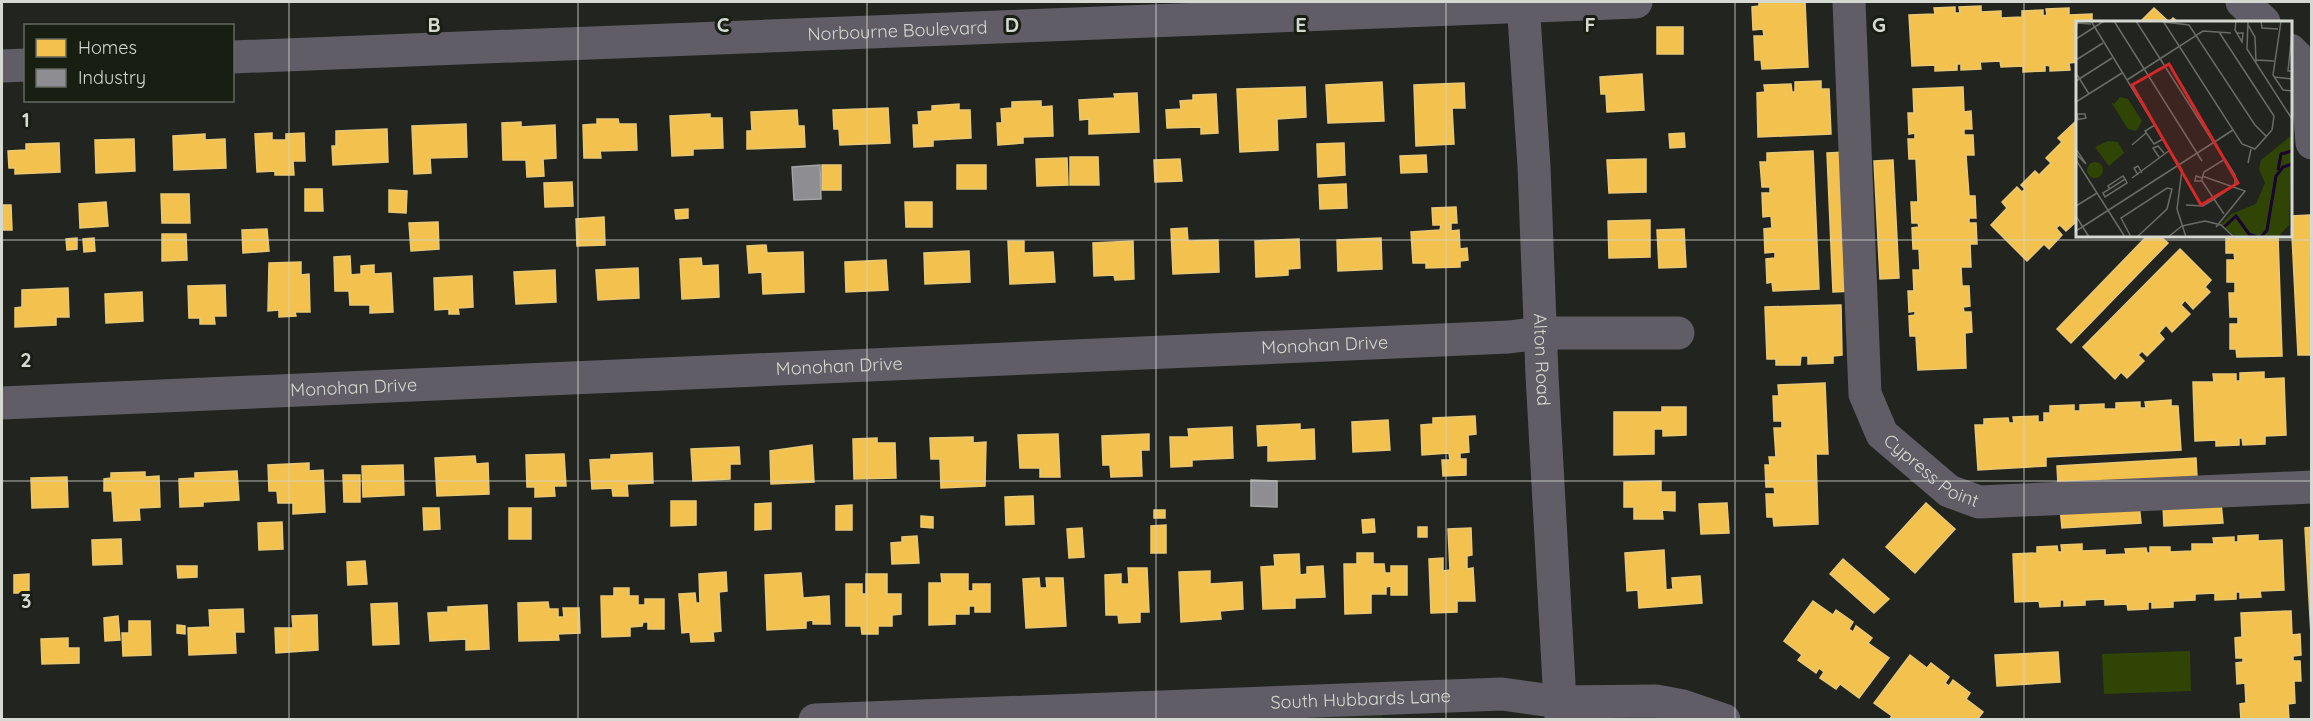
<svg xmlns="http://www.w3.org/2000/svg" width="2313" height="721" viewBox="0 0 2313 721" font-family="Quicksand,sans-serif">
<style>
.built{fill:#292f20}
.green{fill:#304505}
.homes{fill:#f2c14e;stroke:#e9c875;stroke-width:1.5}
.industry{fill:#8d8d92;stroke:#a3a4a5;stroke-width:1.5}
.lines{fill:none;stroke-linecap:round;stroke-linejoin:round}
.minor{stroke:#605d66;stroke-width:33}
.grid{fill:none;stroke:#d5d9d1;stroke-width:1.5;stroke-opacity:0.55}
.labels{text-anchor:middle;stroke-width:6;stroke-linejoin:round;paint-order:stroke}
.street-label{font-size:18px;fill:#d5d9d1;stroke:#191e13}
.inset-river{fill:none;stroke:#180331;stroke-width:3}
.inset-road{fill:none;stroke:#6a6c66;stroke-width:1.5}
.view{fill:#d62828;fill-opacity:0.15;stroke:#d62828;stroke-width:3}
.inset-edge{fill:none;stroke:#d5d9d1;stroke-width:3}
.grid-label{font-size:20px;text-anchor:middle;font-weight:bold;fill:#d5d9d1;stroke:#191e13;stroke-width:6;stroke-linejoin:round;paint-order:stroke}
</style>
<rect width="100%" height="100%" fill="#22241f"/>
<path class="built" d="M1382 709V720H1143Z"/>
<path class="green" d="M2190 651 2191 691 2104 694 2102 654Z"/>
<g class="homes">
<path d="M1759 2H1805L1808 67 1762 69 1761 60H1755L1754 36H1764L1763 29 1753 30 1752 7 1759 6Z"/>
<path d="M1981 6V12L2001 11V18L2022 17V11L2043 10V16L2047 15 2046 9 2069 8V15L2092 14V22H2078V62L2069 63 2070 70 2050 71V66L2045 65V71L2023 72V66L2001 67 2000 61 1980 62 1981 69 1961 70V64H1957V70L1935 71V65L1912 66 1909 15 1935 14 1934 8 1955 7V13H1960L1959 7Z"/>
<path d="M2154 8 2169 22 2173 18 2178 22H2140Z"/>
<rect x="1657" y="27" width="26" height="27"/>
<path d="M1642 74 1644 110 1607 112 1606 94H1601L1600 77Z"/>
<path d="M1821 81V89H1829L1831 134 1758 137 1757 93 1765 92 1764 85 1791 84 1792 92H1795V82Z"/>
<path d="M1382 82 1384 121 1328 123 1326 85Z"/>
<path d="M1464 83 1465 108H1452L1454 144 1416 146 1414 85Z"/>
<path d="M1305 87 1306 117 1277 119 1278 150 1240 152 1237 89Z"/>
<path d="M1963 87 1964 112 1971 111 1972 129H1964V135H1973L1974 155H1966L1969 196H1975L1976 218H1969V223H1976L1977 244H1970L1971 267H1961L1962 286H1969L1970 306 1963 307 1964 312H1971L1972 332 1965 333 1966 368 1918 370 1916 336H1910L1909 316 1915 315V311L1909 312 1908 291H1914L1913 270H1920L1919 249H1913L1912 228 1919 227 1918 223H1912L1911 202H1918L1916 159H1909L1908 139H1915V133L1909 134 1908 113H1914L1913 89Z"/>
<path d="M1137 93 1139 132 1089 134V119L1080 120 1079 100 1115 98 1114 94Z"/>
<path d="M1216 94 1218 133 1201 134V127L1167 128 1166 110 1181 109 1180 101 1193 100V95Z"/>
<path d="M1041 101V107L1052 106 1053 136 1023 137V143L998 145 997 123H1002L1001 109 1012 108V102Z"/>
<path d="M959 104V110H970L971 138 933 140V146L914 147 913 125H919L918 112 932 111V106Z"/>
<path d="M888 108 890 143 840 145 839 129H834L833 110Z"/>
<path d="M797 110 798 126H804L805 147 747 149V131H752L751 112Z"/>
<path d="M710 114V118H722L723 148 693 149V155L672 156 670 116Z"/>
<path d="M597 119H618L619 124H636L637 150 600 151 601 158H584L583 125 597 124Z"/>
<path d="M521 122V127L555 125 556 158 543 159 544 176 527 177 526 160H503L502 123Z"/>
<path d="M2075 122 2078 125V220L2066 231 2060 225 2056 228 2062 235 2049 249 2044 244 2027 261 1991 225 2007 208 2002 202 2017 187 2022 192 2025 189 2021 185 2035 171 2039 175 2051 163 2046 158 2062 142 2058 138Z"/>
<path d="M466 124 467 157 430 158 431 173 414 174 412 126Z"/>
<path d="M387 129 388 162 333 165 332 146H336V131Z"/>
<path d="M272 133V140H286V134L304 133 305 161H293L294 175H275V171L257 172 255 134Z"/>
<path d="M1684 133 1685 147 1670 148 1669 134Z"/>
<path d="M205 134V140L225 139 226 168 174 170 173 136Z"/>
<path d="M134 139 135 171 96 173 95 140Z"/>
<path d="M59 143 60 172 15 174V168H9L8 151 26 150V144Z"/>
<path d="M1344 143 1345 175 1318 177 1317 144Z"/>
<path d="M1813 151 1819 289 1773 291 1772 282 1767 283 1766 259 1775 258V252L1765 253 1764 229 1772 228 1771 216 1763 217 1762 193H1770V187H1762L1760 162H1767V153Z"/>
<path d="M1847 152 1854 291 1833 292 1827 153Z"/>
<path d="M1426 155 1427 172 1401 173 1400 156Z"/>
<path d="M1070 157H1098L1099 185H1070Z"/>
<path d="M1067 158 1068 185 1037 186 1036 159Z"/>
<path d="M1180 159 1182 181 1155 182 1154 160Z"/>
<path d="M1646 159V192L1609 193 1607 160Z"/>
<path d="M1893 160 1899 278 1880 279 1874 161Z"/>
<rect x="822" y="165" width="19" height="25"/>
<rect x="957" y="165" width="29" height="24"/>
<path d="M572 182 573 206 545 207 544 183Z"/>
<path d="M1346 184 1347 208 1320 209 1319 185Z"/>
<path d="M305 189H322L323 211H305Z"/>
<path d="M389 190 407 191 406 213 389 212Z"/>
<path d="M161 194H189L190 223H162Z"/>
<path d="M106 202 108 226 80 228 79 204Z"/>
<path d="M905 202H932V227H906Z"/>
<path d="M2 205H11L12 230H2Z"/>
<path d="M1456 207 1457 223H1451V231L1459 230 1460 249 1467 248 1468 260 1460 261V267L1426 268V263H1413L1411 232 1440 230 1441 225H1433L1432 208Z"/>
<path d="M688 209V218L676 219 675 210Z"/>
<path d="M2310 215 2312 355H2298L2291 216Z"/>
<path d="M604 217 605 245 577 246 576 219Z"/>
<path d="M1650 220V257L1609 258 1608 221Z"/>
<path d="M438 222 439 249 411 251 409 223Z"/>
<path d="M1187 228 1188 241 1218 240 1219 272 1173 274 1171 229Z"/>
<path d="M267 229 269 251 243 253 242 230Z"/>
<path d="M1684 229 1686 267 1659 268 1657 230Z"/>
<path d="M162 234H186L187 260 162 261Z"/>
<path d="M2147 236H2160L2168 243 2071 343 2057 329Z"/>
<path d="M2226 236H2278L2282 356 2237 357 2236 349H2230V324H2238V317H2230L2229 293H2235V282H2227V260H2235L2234 253H2226Z"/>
<path d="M77 238V249L67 250 66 239Z"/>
<path d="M94 238 95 251 84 252 83 239Z"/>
<path d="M1381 238 1382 269 1338 271 1337 240Z"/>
<path d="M1299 239 1300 268 1288 269V275L1256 277 1255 241Z"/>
<path d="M1008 241H1024V253L1053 252 1055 282 1010 284Z"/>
<path d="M1133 241 1134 279 1115 280 1114 275 1094 276 1093 243Z"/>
<path d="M766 245 767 253 803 252 804 292 763 294 762 272 749 273 747 246Z"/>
<path d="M2180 249 2211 280 2205 287 2210 292 2193 309 2185 300 2181 305 2190 314 2172 332 2166 325 2159 333 2164 339 2147 356 2142 351 2138 355 2144 361 2127 378 2121 372 2115 379 2083 347Z"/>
<path d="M969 251 970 282 925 284 924 253Z"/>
<path d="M350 256 351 275 361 274V266L374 265V274L391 273 393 312 370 313V305H350L349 291H335L334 257Z"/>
<path d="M701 258 702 266 718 265 719 297 682 299 680 259Z"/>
<path d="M886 260 888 290 846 292 845 262Z"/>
<path d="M301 262V275L309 274 310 312H295L296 316 279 317V310L268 311 269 263Z"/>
<path d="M638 268 639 298 598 300 596 270Z"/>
<path d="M555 270 556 302 516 304 514 272Z"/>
<path d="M472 276 473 307 458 308 459 314H449V309L435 310 434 278Z"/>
<path d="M225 285 226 316H214L215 324H200V318H189L188 286Z"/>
<path d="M68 288 69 317H56V325L15 327V308L22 307V290Z"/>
<path d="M142 292 143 321 106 323 105 294Z"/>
<path d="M1841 305 1842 355 1833 356V363L1808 364V356H1801L1800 365H1776V359H1767L1765 307Z"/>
<path d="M2264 372V379L2284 378 2286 435 2265 436V444L2243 445 2242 438H2239V445L2216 446V440L2195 441 2193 382H2214L2213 374H2236V381H2240V373Z"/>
<path d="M1825 383 1828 454H1816L1818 524 1774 526 1773 517H1767L1766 494H1775L1774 487H1766L1765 465H1770L1769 457H1776L1774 428H1782V421H1774L1773 396H1779L1778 385Z"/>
<path d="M2171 400V406H2178L2181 450 2046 457V466L1978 470 1975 425H1984V419L2008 418 2009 423H2014L2013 417 2038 416V422H2044V413H2050V406L2074 405V411H2080V405L2104 404V409H2116V403L2140 402V408H2146L2145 402Z"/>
<path d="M1662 407H1686V435L1663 436V429H1654V454L1614 455V412H1662Z"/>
<path d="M1475 416 1476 434 1468 435 1469 452 1460 453V459H1466V475L1443 476 1442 460H1450L1449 453 1422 455 1421 425 1433 424V418Z"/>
<path d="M1388 420 1390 450 1353 452 1352 422Z"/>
<path d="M1300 424V430L1314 429 1315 459 1268 461V445L1258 446 1257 426Z"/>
<path d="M1232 427 1233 458 1192 460V466L1171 467 1170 437H1189L1188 429Z"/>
<path d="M1058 434 1060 477H1040V468H1020L1018 435Z"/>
<path d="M1149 434V450H1141L1142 476 1111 477 1110 465H1103L1102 436Z"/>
<path d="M973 437V443L986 442 985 486 941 488 940 459H931L930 438Z"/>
<path d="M877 438V443H895L896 478 854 479 853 439Z"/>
<path d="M812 445 814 482 771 484 770 451Z"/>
<path d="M739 447 740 464H730V479L693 481 691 449Z"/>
<path d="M652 453 653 483 627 484 628 496H613L612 488 592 489 590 460 611 459V455Z"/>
<path d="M564 454 566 486H554L555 496 535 497V487H527L526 455Z"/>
<path d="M475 456 476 464 488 463 489 494 437 496 435 458Z"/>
<path d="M2196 458 2197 477 2058 484 2057 466Z"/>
<path d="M309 463V471L323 470 325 512 293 514V503H278L277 491H269L268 465Z"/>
<path d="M403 465 404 495 363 497 362 466Z"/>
<path d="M237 471 239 500 203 502V506L180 507 179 479 195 478V473Z"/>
<path d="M145 472V477L159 476 160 507 139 508 140 520 114 521 112 491H104V479L111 478V473Z"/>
<path d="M343 475H360V502H344Z"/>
<path d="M67 477 68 507 32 508 31 478Z"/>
<path d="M1661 481V492H1675V511L1662 510 1663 519H1634V507H1624V482Z"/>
<path d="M1033 496 1034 524 1006 525 1005 497Z"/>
<path d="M671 501H696V525L671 526Z"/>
<path d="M771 503V529L755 530V504Z"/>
<path d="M1727 503 1729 533 1701 534 1699 504Z"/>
<path d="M1926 503 1955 529 1915 573 1886 547Z"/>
<path d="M2221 503 2223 523 2164 526 2163 506Z"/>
<path d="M2139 504 2141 523 2062 528 2060 507Z"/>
<path d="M852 505V530H836V506Z"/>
<path d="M423 508H439L440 529 424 530Z"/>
<rect x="509" y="508" width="22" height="31"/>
<rect x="1154" y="510" width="11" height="8"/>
<path d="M921 516 933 517V528L921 527Z"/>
<path d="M1374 519 1375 532 1363 533 1362 520Z"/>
<path d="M282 522 283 549 259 550 258 523Z"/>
<path d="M1166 525V553H1151V526Z"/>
<rect x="1418" y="527" width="9" height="10"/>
<path d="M2312 527V653L2305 528Z"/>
<path d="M1082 528 1084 557 1069 558 1067 529Z"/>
<path d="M1471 528 1472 555 1467 556V569L1473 568 1475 601H1457V612L1431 613 1429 559 1443 558V571L1450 570 1448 529Z"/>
<path d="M2258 535V541L2282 540 2284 590 2260 591 2261 597 2240 598V592H2236V599L2215 600V593L2195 594V600L2173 601V607L2152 608V602H2148V609L2128 610 2127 604 2105 605V599L2085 600V605L2064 606V600H2060V606L2040 607 2039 601 2015 602 2013 554 2037 553V547L2057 546 2058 552H2062L2061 545 2082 544V551L2105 550V555L2126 554 2125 549 2146 548 2147 553H2150V547H2170V552L2192 551V544H2214L2213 538 2234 537V542H2238V536Z"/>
<path d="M917 536 919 563 892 564 891 543 902 542V537Z"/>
<path d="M121 539 122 564 93 565 92 540Z"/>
<path d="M1664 550 1666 590 1673 589 1672 578 1700 576 1702 603 1639 608 1638 590 1627 591 1625 553Z"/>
<path d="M1357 553H1373V564H1384L1385 573H1391V566H1407V595H1391V586L1386 587V594H1371V613L1345 614 1344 564H1357Z"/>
<path d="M1299 554 1300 575 1307 574V567L1323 566 1325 597 1295 598V608L1263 609 1261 567 1275 566 1274 555Z"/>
<path d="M1843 559 1889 599 1874 613 1830 574Z"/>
<path d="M365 561 367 584 348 585 347 562Z"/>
<path d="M177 566H197V577L178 578Z"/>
<path d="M1128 568H1147L1149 612H1140V622L1119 623 1118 615H1106L1105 575 1121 574V584H1129Z"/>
<path d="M1210 571V584L1242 582 1243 609 1220 611 1221 619 1181 622 1179 572Z"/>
<path d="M726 572 727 591 719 592 721 631 713 632 714 641 691 642 690 632 682 633 679 594 695 593 696 603H700L699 574Z"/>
<path d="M801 573 803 598 829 596 830 624H813V620L806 621V628L767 630 765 575Z"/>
<path d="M29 574V593H14V575Z"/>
<path d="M866 574H887V594H901V614L892 615V626H878V634H862L861 626H846V584H862V594H866Z"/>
<path d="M941 574H968V591H973V584H990V612H975V606H969V614H955V624L929 625V583H942Z"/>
<path d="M1039 578 1040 588H1047L1046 578H1063L1066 626 1026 628 1023 579Z"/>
<path d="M614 588H629V596H638V605H645V599H664V629H648V622H643L642 626 630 627V636L602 637 601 596H614Z"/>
<path d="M1813 601 1833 615 1836 610 1853 622 1849 629 1853 632 1856 626 1872 638 1868 643 1889 658 1859 698 1840 684 1836 689 1820 678 1824 672 1819 668 1816 673 1798 660 1802 655 1784 641Z"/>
<path d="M548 602 549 609H558V617H564L563 608H579L580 633 558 634 559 640 519 641 518 603Z"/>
<path d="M397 603 399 644 373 645 371 604Z"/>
<path d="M487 605 489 649 466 650V639L430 641 428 613 448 612V607Z"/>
<path d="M243 609 244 632H235L236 653 189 655 188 628 210 627 209 610Z"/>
<path d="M2291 611 2292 635 2300 634 2301 655 2293 656V661H2300L2301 681H2294L2295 703 2288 704 2289 720H2241L2240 704 2246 703 2245 683 2237 684 2236 663 2243 662V658H2236L2235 638 2242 637 2241 613Z"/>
<path d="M317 615 318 650 276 653 275 628H293L292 616Z"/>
<path d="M118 616 120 640 105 641 104 618Z"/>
<path d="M129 621H150L151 655 123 656 122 633H129Z"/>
<path d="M177 625 185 626V634L177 633Z"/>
<path d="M68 638V648H79V663L42 664 41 639Z"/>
<path d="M2058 652 2060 682 1997 686 1995 655Z"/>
<path d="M1910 655 1927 668 1931 663 1949 677 1945 683 1949 686 1953 680 1970 693 1966 699 1983 712 1977 720H1889L1892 716 1874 703Z"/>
</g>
<g class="industry">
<path d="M820 165 821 199 794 200 792 167Z"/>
<path d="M1251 480 1277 481V507L1251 506Z"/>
</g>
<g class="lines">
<g class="minor">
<path id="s1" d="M1523 2 1534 166 1542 375 1561 720"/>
<path id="s2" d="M1849 2 1865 394 1882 434 1949 491 1979 502 2312 487"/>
<path d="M2242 2 2264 22"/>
<path d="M2290 50 2297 57 2310 117 2312 143"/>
<path id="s3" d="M232 57 1636 2"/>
<path d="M2 66 26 65"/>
<path id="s4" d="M2 403 1509 337 1541 333H1678"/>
<path id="s5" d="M815 720 1502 694 1560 702 1656 701 1683 706 1724 720"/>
</g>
</g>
<path class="grid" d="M289 2V720M578 2V720M867 2V720M1156 2V720M1446 2V720M1735 2V720M2024 2V720M2 240H2312M2 481H2312"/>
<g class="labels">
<g class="street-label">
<text dy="6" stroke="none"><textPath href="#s3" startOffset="666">Norbourne Boulevard</textPath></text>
<text dy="6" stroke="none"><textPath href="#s4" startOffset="1324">Monohan Drive</textPath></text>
<text dy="6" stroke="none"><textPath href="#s1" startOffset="358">Alton Road</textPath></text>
<text dy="6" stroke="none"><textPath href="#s4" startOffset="838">Monohan Drive</textPath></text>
<text dy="6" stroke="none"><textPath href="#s4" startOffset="352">Monohan Drive</textPath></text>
<text dy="6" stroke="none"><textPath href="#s2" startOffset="498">Cypress Point</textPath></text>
<text dy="6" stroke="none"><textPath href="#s5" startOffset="546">South Hubbards Lane</textPath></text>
</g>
</g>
<g transform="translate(2076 21)">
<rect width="216" height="216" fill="#22241f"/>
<path d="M44 76 52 78 66 100 60 110 52 108 35 81 38 83ZM216 114 213 204 202 216H160L145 203 155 193 180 183 189 162 183 148 185 139ZM32 120 42 121 48 132 33 145 19 126ZM11 149a8 8 0 1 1 16 0a8 8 0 1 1-16 0Z" fill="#304505"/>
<path class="inset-river" d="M202 149 205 133 216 130M148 206 160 195 173 213 181 216M185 216 191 209 200 155 207 146 216 143"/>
<path class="inset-road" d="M15 0 106 149 101 188 110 216M38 0 126 140M60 0 143 130M87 0 166 123 179 128 196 109 198 95 143 11M160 0 159 9 166 21 167 12H161M172 0 171 28 216 98M185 0 186 7 202 8M205 0 197 54 207 69 216 70M88 1 113 4 179 104 191 116M172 4 179 16 180 41M216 11 212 50H216M0 13 1 2 15 3M0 18 28 0M0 39 27 22M180 39 198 40M0 52 13 73M198 56 216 58M51 59 127 10 155 12M0 60 36 37M0 81 46 52M0 99 10 97 9 93H1L2 98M79 104 69 110 78 123 87 118M56 124 70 112M0 133 10 143 0 128M83 136 77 127 82 125 88 132M173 138 172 142 175 128M0 139 49 216M62 154 58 147 62 145 66 152M126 155 169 170 140 206M56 157 94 129M126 157 120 155 119 160H126M49 158 51 162 29 176 27 172ZM34 168 32 165 47 155 49 158M110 184 127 185 130 183 138 178 156 166 159 163V154L149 138 128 151 126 158V160L148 193M0 185 21 172M0 195 13 216M0 210 157 109M55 216 45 197 91 167 96 168 91 188 61 216M92 216 106 205 129 200 145 204 158 216"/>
<path class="view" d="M93 43 162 162 125 184 56 64Z"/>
<rect width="216" height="216" class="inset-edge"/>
</g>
<g class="grid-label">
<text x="434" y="32">B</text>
<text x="723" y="32">C</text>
<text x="1012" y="32">D</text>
<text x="1301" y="32">E</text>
<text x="1590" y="32">F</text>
<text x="1879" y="32">G</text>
<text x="26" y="127">1</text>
<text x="26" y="367">2</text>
<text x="26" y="608">3</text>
</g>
<rect width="2313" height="721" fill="none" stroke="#d5d9d1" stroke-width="6"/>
<rect x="24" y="24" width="210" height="78" fill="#191e13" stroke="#64695f" stroke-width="1.5"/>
<rect x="36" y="39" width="30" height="18" fill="#f2c14e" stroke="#64695f" stroke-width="1.5"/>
<text x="78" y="54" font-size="18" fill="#d5d9d1">Homes</text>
<rect x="36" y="69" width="30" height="18" fill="#8d8d92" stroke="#64695f" stroke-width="1.5"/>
<text x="78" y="84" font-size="18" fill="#d5d9d1">Industry</text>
</svg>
